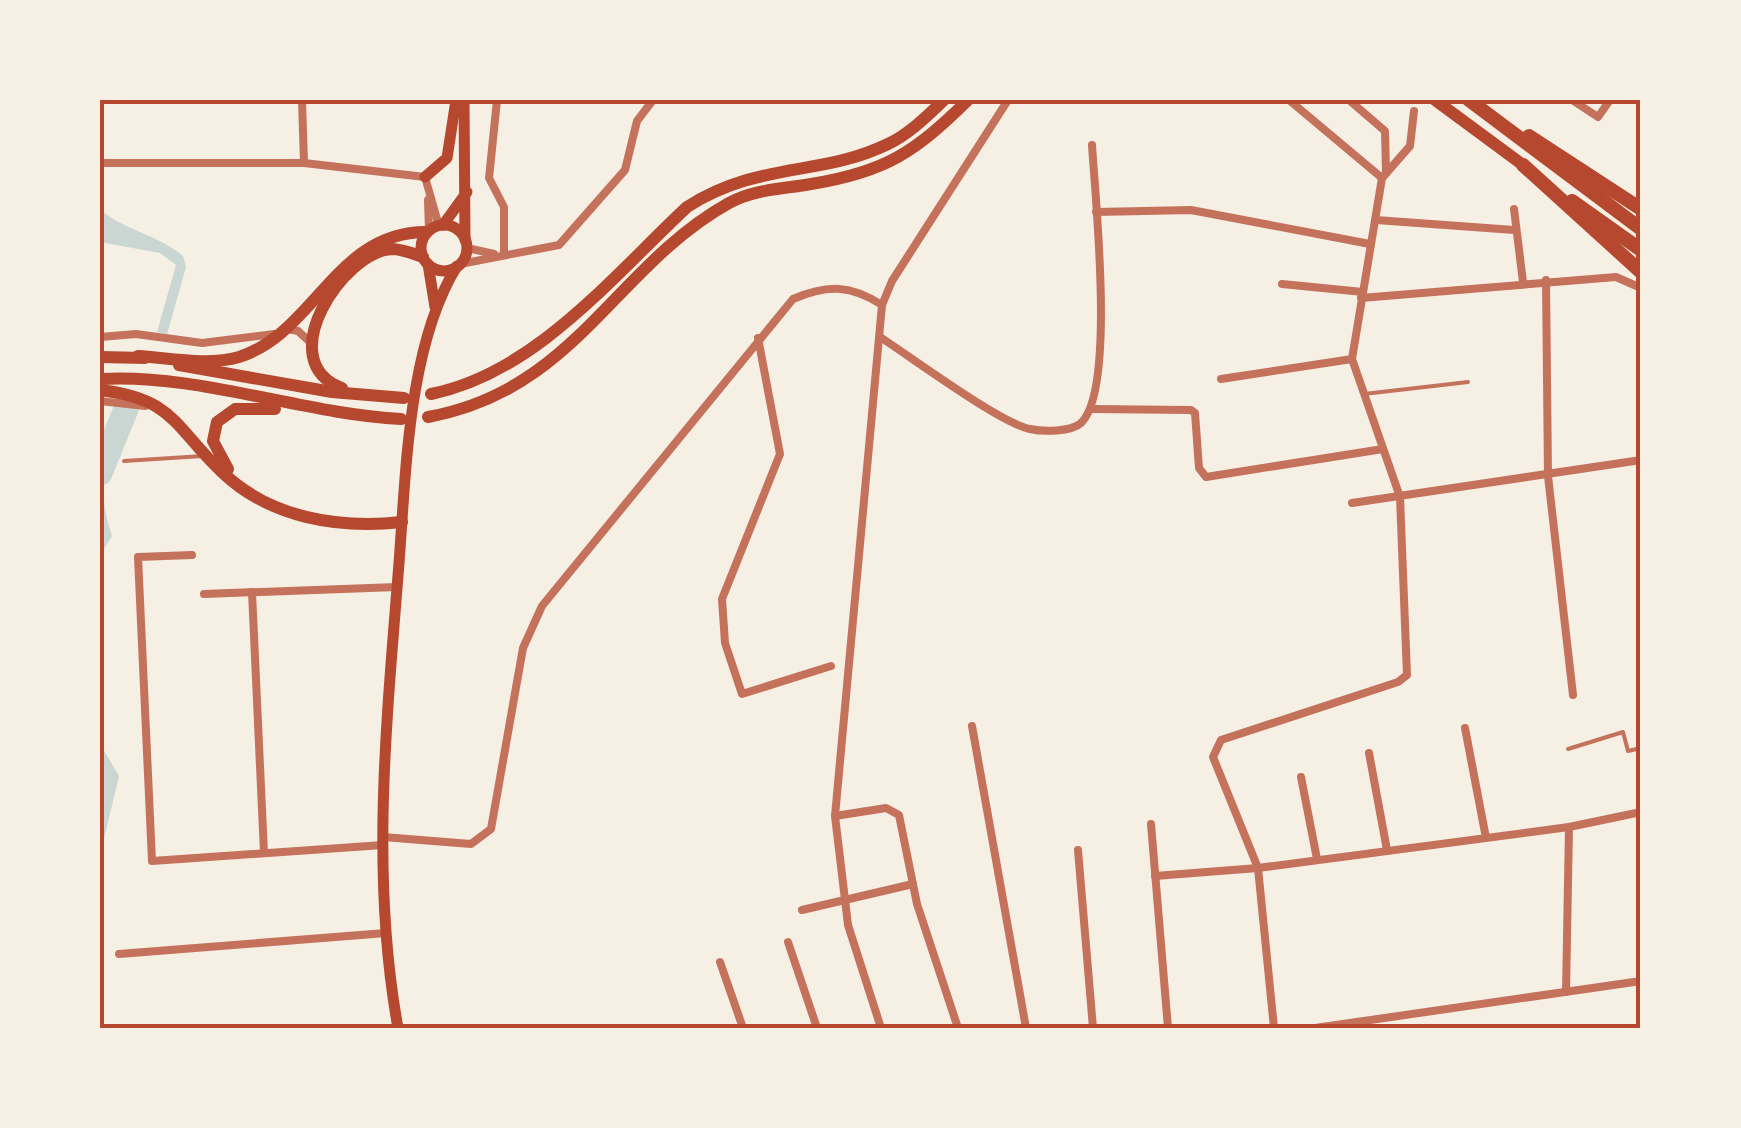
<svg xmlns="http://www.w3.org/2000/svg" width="1741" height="1128" viewBox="0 0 1741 1128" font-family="'IBM Plex Serif',serif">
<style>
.water{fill:#c9d6d2}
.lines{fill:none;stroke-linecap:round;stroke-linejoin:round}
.river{stroke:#c9d6d2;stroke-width:25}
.service{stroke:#c5725c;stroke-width:4}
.minor{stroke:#c5725c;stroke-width:8}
.secondary{stroke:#b5482f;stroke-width:11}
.trunk{stroke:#b5482f;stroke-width:12}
.motorway{stroke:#b5482f;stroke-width:14}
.neatline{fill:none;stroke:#b5482f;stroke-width:4}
</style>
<rect width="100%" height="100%" fill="#f6efe4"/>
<g class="water">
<path d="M100 209C119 228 157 234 183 256L186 267 167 334 157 332 176 265 160 253 100 242Z"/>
<path d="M116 417 132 418C107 469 94 481 112 536L100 555C100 522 91 439 116 417Z"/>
<path d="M100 744 119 776 100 855Z"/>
</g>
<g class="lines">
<path class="river" d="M100 473 126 409"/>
<g class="service">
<path d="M1364 394 1468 382"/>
<path d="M124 461 203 456"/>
<path d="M1568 749 1623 732 1628 751 1641 748"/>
</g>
<g class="minor">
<path d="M302 100 304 163"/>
<path d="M497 100 489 178 504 207V255"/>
<path d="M1289 100 1382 178"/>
<path d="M1349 100 1385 131 1386 173"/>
<path d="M1572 100 1598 117 1610 100"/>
<path d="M100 163H304L425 177 439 226"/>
<path d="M428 200 429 231"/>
<path d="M1514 209 1523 282"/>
<path d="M1096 212 1191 210 1370 244"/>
<path d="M1376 220 1514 230"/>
<path d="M467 248 494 254"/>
<path d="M460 264 559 245 625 170 637 121 653 100"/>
<path d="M1546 280 1548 476 1573 695"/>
<path d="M1282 284 1363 292"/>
<path d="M1361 298 1616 277 1641 288"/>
<path d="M287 329 298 331 310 342"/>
<path d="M100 337 136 334 202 343 274 334"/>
<path d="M880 337C911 357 1000 423 1030 429 1043 432 1071 432 1081 423 1116 390 1095 196 1092 145"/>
<path d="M758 338 780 454 722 599 725 643 742 694 831 666"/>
<path d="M1221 379 1352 359"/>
<path d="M100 401 145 406"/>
<path d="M1092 409 1191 410 1195 413 1199 468 1206 477 1383 449"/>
<path d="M1352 503 1641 460"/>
<path d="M192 555 138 557 152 861 383 845"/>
<path d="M252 592 264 853"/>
<path d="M204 594 397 587"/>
<path d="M972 726 1026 1028"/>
<path d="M1465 728 1486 838"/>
<path d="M1369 753 1387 850"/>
<path d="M1301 777 1317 859"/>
<path d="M835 816 886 808 899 815 917 904 958 1028"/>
<path d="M1151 824 1168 1028"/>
<path d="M383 837 471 844 491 829 523 648 542 606 793 299C828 284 851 285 882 305"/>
<path d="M1078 850 1093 1028"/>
<path d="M1155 876 1258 868 1569 827 1641 812"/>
<path d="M802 910 913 884"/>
<path d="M788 942 817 1028"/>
<path d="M119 954 386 933"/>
<path d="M720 962 743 1028"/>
<path d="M1566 992 1569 827"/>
<path d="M881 1028 848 925 835 816 882 305 892 281 1008 100"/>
<path d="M1274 1028 1258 868 1213 757 1221 740 1398 682 1407 675 1400 497 1352 359 1382 178 1410 146 1414 111"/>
<path d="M1315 1028 1641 981"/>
</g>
<g class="secondary">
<path d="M464 100 465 240"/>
<path d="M425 177 447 158 456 100"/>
<path d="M443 225 467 192"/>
<circle cx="444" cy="248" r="23"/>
<path d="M428 264 435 307"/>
<path d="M398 1028C370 874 387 718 399 563 406 472 408 345 457 266"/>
</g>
<g class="trunk">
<path d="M1435 100 1523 165"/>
<path d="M138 356C170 358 208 366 239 357 315 333 336 231 427 232"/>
<path d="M100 357 145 358"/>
<path d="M179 365 332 392 404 398"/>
<path d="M100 379C198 373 302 414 401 419"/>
<path d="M342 388C270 361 344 251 392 249 402 249 414 254 423 257"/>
<path d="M100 390C175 399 174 427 222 472 270 518 338 529 402 522"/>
<path d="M431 394C535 373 612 277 687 207 759 161 820 177 888 144 909 134 927 116 944 100"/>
<path d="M428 417C576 390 614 267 729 203 754 189 784 189 811 184 886 172 915 152 968 100"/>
<path d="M228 469 213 441 217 422 235 409H275"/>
</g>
<g class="motorway">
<path d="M1469 100 1641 229"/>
<path d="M1529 136 1641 209"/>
<path d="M1523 165 1641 272"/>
<path d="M1572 201 1641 250"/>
</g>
</g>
<rect width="1741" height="1128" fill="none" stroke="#f6efe4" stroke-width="205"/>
<rect x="102" y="102" width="1536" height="924" class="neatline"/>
</svg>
